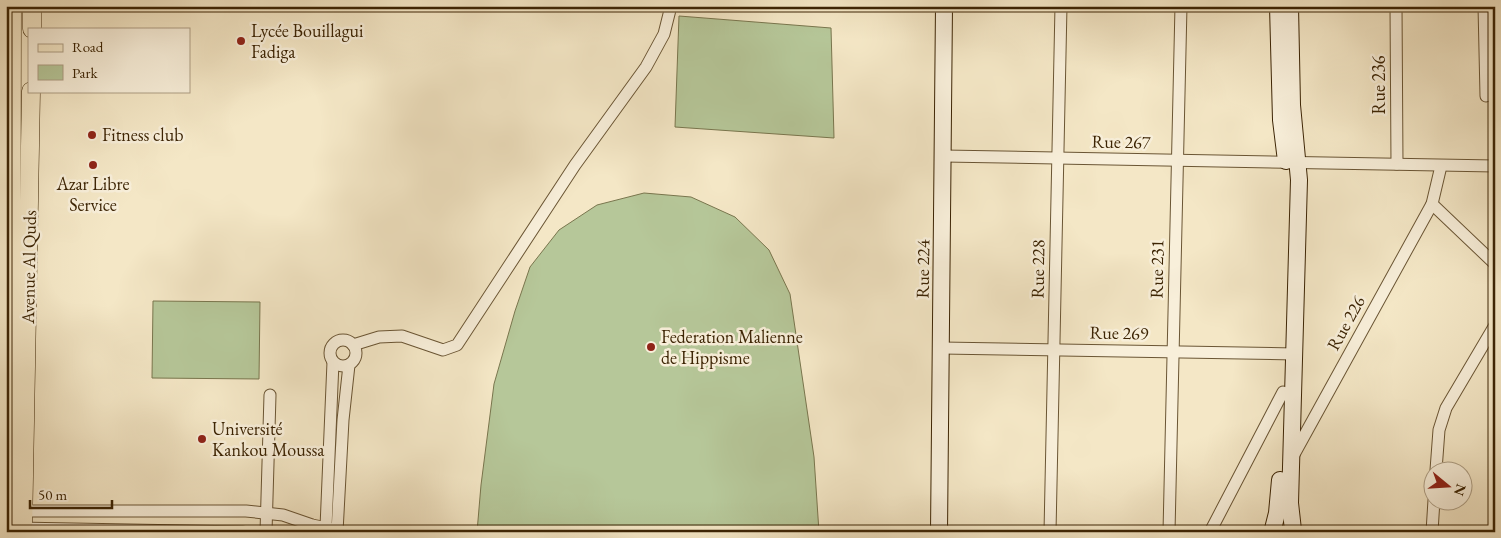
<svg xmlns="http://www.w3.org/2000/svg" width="1501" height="538" viewBox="0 0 1501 538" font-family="'EB Garamond',serif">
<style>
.green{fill:#b6c799;stroke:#79764e}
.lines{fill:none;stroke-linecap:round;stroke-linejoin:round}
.street-casing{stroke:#6a5534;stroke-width:13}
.secondary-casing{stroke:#3c2404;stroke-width:18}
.primary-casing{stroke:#3c2404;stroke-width:19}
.street{stroke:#f8efda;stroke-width:11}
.secondary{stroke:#f8efda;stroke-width:16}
.primary{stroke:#f4e7c6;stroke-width:18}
.poi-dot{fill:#8f2418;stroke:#f8efda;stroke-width:2}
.labels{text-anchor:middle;stroke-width:5;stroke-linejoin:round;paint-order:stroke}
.poi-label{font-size:18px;fill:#3c2404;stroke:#f8efda;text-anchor:start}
.street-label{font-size:18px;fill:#3c2404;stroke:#f8efda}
</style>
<rect width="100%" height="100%" fill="#f4e7c6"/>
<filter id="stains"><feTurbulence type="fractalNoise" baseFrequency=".004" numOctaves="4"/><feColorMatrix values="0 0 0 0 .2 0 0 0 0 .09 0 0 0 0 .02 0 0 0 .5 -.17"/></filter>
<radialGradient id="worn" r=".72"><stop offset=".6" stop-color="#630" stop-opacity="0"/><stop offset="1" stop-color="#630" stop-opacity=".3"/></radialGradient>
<g class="green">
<path d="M679 16 831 28 834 138 675 127Z"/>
<path d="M644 193 691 197 735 217 769 250 790 294 814 457 819 532H477L481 485 494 384 515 311 530 267 559 230 597 205Z"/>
<path d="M153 301 260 302 259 379 152 378Z"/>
</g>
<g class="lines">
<defs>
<g id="street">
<path d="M1396 6 1397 164"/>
<path d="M1484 6 1486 96"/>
<path d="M944 156 1495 166"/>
<path d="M1432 204 1495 264"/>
<circle cx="343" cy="353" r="13"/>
<path d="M353 345 379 337 402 336 443 350 457 345 575 165 646 67 664 34 671 6"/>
<path d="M942 348 1295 354"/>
<path d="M1292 458 1432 204 1441 166"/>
<path d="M1436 470 1439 430 1446 408 1495 325"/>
<path d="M17 511H246L283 515 312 525 337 530"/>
<path d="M17 528 243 532"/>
<path d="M266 532 270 395"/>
<path d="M328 532 326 527 333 362"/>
<path d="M337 532 343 420 349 365"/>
<path d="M1050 532 1061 6"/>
<path d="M1169 532 1181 6"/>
<path d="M1210 532 1283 392"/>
<path d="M1432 532 1434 500"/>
</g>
<g id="secondary">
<path d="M1278 6 1281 120 1286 161"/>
<path d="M1290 6 1292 105 1299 180 1290 503 1293 530"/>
<path d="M1273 529 1277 513 1280 480"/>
<path d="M939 532 944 6"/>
</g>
<g id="primary">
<path d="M32 29V6"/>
<path d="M11 532 12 6"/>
<path d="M23 532 31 91"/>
</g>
</defs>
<use href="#street" class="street-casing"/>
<use href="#secondary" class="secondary-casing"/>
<use href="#primary" class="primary-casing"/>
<use href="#street" class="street"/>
<use href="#secondary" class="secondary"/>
<use href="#primary" class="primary"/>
</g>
<g class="poi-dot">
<circle cx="241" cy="41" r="5"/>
<circle cx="92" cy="135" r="5"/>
<circle cx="93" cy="165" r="5"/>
<circle cx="651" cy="347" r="5"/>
<circle cx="202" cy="439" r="5"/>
</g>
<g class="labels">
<g class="poi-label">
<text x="251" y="37">Lycée Bouillagui<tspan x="251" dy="21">Fadiga</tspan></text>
<text x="102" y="141">Fitness club</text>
<text x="93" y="190" text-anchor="middle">Azar Libre<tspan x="93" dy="21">Service</tspan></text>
<text x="661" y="343">Federation Malienne<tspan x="661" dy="21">de Hippisme</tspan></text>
<text x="212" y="435">Université<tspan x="212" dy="21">Kankou Moussa</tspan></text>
</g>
<g class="street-label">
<text transform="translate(1379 85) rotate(-90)" y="6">Rue 236</text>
<text transform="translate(1121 142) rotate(1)" y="6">Rue 267</text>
<text transform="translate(29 267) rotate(-89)" y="6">Avenue Al Quds</text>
<text transform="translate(923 269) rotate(-89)" y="6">Rue 224</text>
<text transform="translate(1038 269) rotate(-89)" y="6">Rue 228</text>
<text transform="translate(1157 269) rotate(-89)" y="6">Rue 231</text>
<text transform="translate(1346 323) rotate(-61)" y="6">Rue 226</text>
<text transform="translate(1119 333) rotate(1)" y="6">Rue 269</text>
</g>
</g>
<rect width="1501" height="538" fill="none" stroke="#f4e7c6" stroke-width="25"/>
<rect x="8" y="8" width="1486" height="523" fill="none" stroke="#3c2404" stroke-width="2.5"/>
<rect x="12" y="12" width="1476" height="513" fill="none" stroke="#3c2404"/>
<rect x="28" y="28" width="162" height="65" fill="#f8efda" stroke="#ad9e84"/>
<rect x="38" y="44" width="25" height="8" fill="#f4e7c6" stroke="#ad9e84"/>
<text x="72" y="52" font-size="15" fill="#3c2404">Road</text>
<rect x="38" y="65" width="25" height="15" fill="#b6c799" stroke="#ad9e84"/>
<text x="72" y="78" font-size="15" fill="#3c2404">Park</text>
<g transform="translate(1448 486) rotate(108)"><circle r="24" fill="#f8efda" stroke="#ad9e84"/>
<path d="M0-4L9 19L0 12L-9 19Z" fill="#8f2418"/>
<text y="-8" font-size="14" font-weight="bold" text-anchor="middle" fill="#3c2404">N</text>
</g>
<path d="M30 500v8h82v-8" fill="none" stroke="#3c2404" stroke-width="2.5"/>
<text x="38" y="500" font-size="15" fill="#3c2404" stroke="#f8efda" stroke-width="4" paint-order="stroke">50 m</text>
<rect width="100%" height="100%" filter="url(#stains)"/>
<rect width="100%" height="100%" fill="url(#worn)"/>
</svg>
